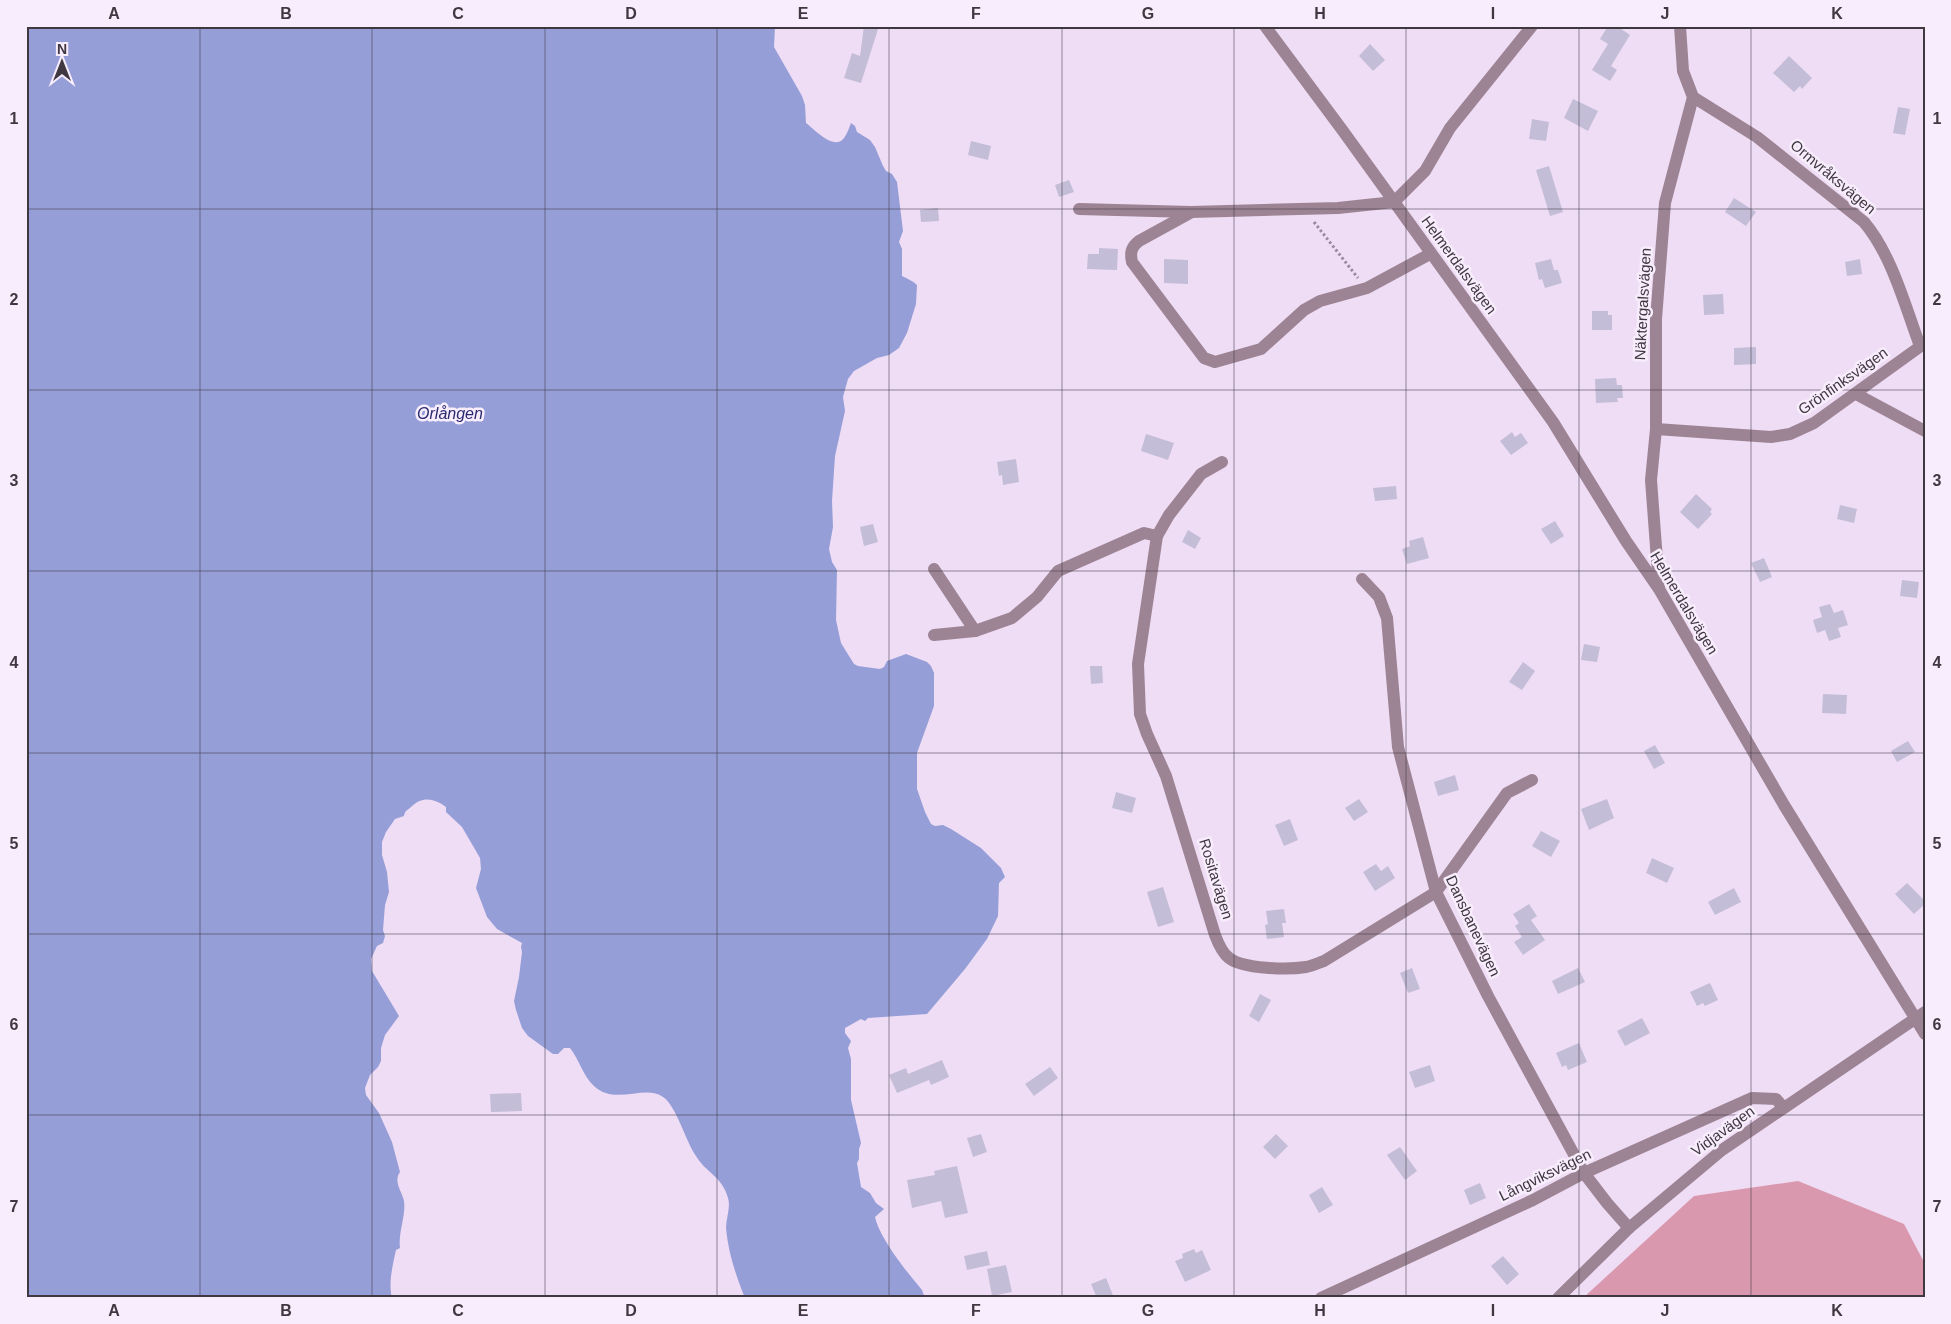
<svg xmlns="http://www.w3.org/2000/svg" width="1951" height="1324" viewBox="0 0 1951 1324" font-family="Arial,sans-serif">
<style>
.forest{fill:#da98ae}
.water{fill:#969ed8}
.building{fill:#c4bdd8}
.lines{fill:none;stroke-linecap:round;stroke-linejoin:round}
.path{stroke:#988b9c;stroke-width:3;stroke-dasharray:2.5 2.5;stroke-linecap:butt}
.minor{stroke:#9d8495;stroke-width:12}
.grid{fill:none;stroke:#3f3841;stroke-width:1;stroke-opacity:0.55}
.labels{text-anchor:middle;stroke-width:5;stroke-linejoin:round;paint-order:stroke}
.street-label{font-size:15px;fill:#3f3841;stroke:#f8edfc}
.water-label{font-size:16px;font-style:italic;fill:#2a2b6f;stroke:#f8edfc}
.neatline{fill:none;stroke:#3f3841;stroke-width:2}
.grid-label{font-size:16px;text-anchor:middle;font-weight:bold;fill:#3f3841}
</style>
<rect width="100%" height="100%" fill="#efddf5"/>
<path class="forest" d="M1798 1181 1904 1224 1925 1264V1298H1583L1694 1196Z"/>
<path class="water" d="M26 26H775L774 47 802 96 805 105 806 123C815 130 834 151 844 138 847 134 849 128 851 123L855 126 857 132 870 140 875 147 883 166 886 171 892 174 897 182 903 231 899 242 902 249V276C908 279 913 281 917 285L916 304 907 333 899 348 889 355 877 358 854 371 848 379 843 397 845 411 835 456 832 501 833 527 829 549 832 562 837 570 836 620 841 643 854 664 858 666 880 669 884 667 887 661 906 654 927 662 931 666 934 673V706L917 753V789L925 812 931 824 935 826 943 825 951 829 981 848 1001 868 1005 877 999 883 998 916 987 939 965 969 927 1014 868 1018 865 1021 861 1019 845 1028V1033L851 1041 848 1048 851 1059V1100L861 1143 859 1149V1159L857 1163 861 1187 870 1193 876 1203 884 1209 875 1217C880 1239 907 1272 922 1290L925 1298H745C736 1276 728 1252 726 1228 726 1218 731 1207 728 1198 722 1176 706 1173 696 1156 686 1142 676 1105 663 1097 645 1084 615 1106 594 1086 583 1076 579 1059 570 1048H564L558 1054H553L528 1036 522 1028 516 1010 514 1001 519 977 522 952 521 947 522 943 497 929 487 917 476 888 481 869 480 858 462 827 446 812V807C434 798 422 796 411 807 407 811 405 810 404 816L395 819 386 832 382 842V855L387 872 389 892 385 905 383 930 385 936 383 943 377 946 371 959 372 971 399 1016 385 1035 381 1048V1061L378 1067 370 1075 365 1088 366 1095 379 1113 392 1142 400 1172C393 1182 402 1191 404 1201 406 1217 398 1232 400 1248L396 1250C393 1264 388 1283 392 1298H26Z"/>
<g class="building">
<path d="M864 26H879L861 83 844 78 852 53 860 56Z"/>
<path d="M1608 26H1617L1630 35 1611 66 1617 70 1610 81 1592 70 1608 44 1600 39Z"/>
<path d="M1370 44 1385 60 1373 71 1359 56Z"/>
<path d="M1789 56 1812 78 1802 89 1800 86 1794 92 1773 73Z"/>
<path d="M1573 99 1598 111 1588 131 1564 118Z"/>
<path d="M1898 107 1910 109 1905 135 1893 133Z"/>
<path d="M1532 119 1549 122 1546 141 1529 139Z"/>
<path d="M971 141 991 146 988 160 968 155Z"/>
<path d="M1549 166 1563 212 1550 216 1536 170Z"/>
<path d="M1069 180 1074 192 1059 197 1055 185Z"/>
<path d="M1734 198 1756 212 1746 226 1725 212Z"/>
<path d="M938 208 939 221 921 222 920 210Z"/>
<path d="M1099 248 1118 249 1117 270 1087 269 1088 254H1099Z"/>
<path d="M1164 259 1188 260V284L1164 283Z"/>
<path d="M1551 259 1554 270H1558L1562 283 1545 288 1542 279 1539 280 1535 263Z"/>
<path d="M1860 259 1862 274 1847 276 1845 262Z"/>
<path d="M1723 294 1724 314 1704 315 1703 295Z"/>
<path d="M1592 311H1608V315H1612V330H1592Z"/>
<path d="M1756 347V364L1734 365V348Z"/>
<path d="M1616 378 1617 385H1622L1623 398H1617L1618 402 1596 403 1595 379Z"/>
<path d="M1512 432 1515 437 1521 433 1528 443 1511 455 1500 441Z"/>
<path d="M1146 434 1174 443 1168 460 1141 451Z"/>
<path d="M1016 459 1019 482 1003 485 1002 475 999 476 997 462Z"/>
<path d="M1396 486 1397 499 1375 501 1373 488Z"/>
<path d="M1696 494 1712 509 1710 512 1712 514 1698 529 1680 512Z"/>
<path d="M1840 505 1857 509 1854 523 1837 519Z"/>
<path d="M1555 521 1564 536 1551 544 1541 529Z"/>
<path d="M873 524 878 542 864 546 860 527Z"/>
<path d="M1188 530 1201 538 1195 549 1182 542Z"/>
<path d="M1423 537 1429 558 1407 564 1402 549 1410 546 1409 541Z"/>
<path d="M1764 558 1772 577 1760 582 1751 563Z"/>
<path d="M1902 580 1919 582 1917 598 1900 596Z"/>
<path d="M1830 604 1834 613 1843 610 1848 625 1838 628 1841 637 1829 641 1825 630 1817 633 1813 620 1822 617 1819 607Z"/>
<path d="M1584 644 1600 647 1597 662 1581 660Z"/>
<path d="M1523 662 1535 671 1522 690 1509 682Z"/>
<path d="M1090 666H1102L1103 683 1091 684Z"/>
<path d="M1823 694 1847 695 1846 714 1822 713Z"/>
<path d="M1908 741 1915 752 1897 762 1891 751Z"/>
<path d="M1655 745 1665 763 1654 769 1644 751Z"/>
<path d="M1455 775 1459 790 1438 796 1434 782Z"/>
<path d="M1116 792 1136 798 1132 813 1112 808Z"/>
<path d="M1359 799 1368 812 1354 821 1345 808Z"/>
<path d="M1607 799 1614 818 1589 830 1581 809Z"/>
<path d="M1290 819 1298 840 1284 846 1275 825Z"/>
<path d="M1541 831 1560 841 1551 857 1532 846Z"/>
<path d="M1652 858 1674 868 1667 883 1646 873Z"/>
<path d="M1376 864 1381 871 1388 866 1395 878 1375 891 1363 872Z"/>
<path d="M1907 883 1925 901V904L1914 914 1895 894Z"/>
<path d="M1163 887 1174 922 1158 927 1147 892Z"/>
<path d="M1734 888 1741 902 1715 915 1708 902Z"/>
<path d="M1529 904 1537 916 1531 920 1545 940 1523 955 1514 942 1522 937 1515 926 1519 923 1513 914Z"/>
<path d="M1284 909 1286 923H1282L1284 937 1267 939 1265 925 1268 924 1266 911Z"/>
<path d="M1412 968 1420 989 1408 993 1400 973Z"/>
<path d="M1578 968 1585 982 1558 994 1552 981Z"/>
<path d="M1710 983 1718 1000 1705 1006 1703 1003 1697 1006 1690 992Z"/>
<path d="M1260 994 1271 1000 1259 1022 1249 1016Z"/>
<path d="M1642 1018 1650 1033 1625 1046 1617 1031Z"/>
<path d="M1579 1043 1587 1062 1568 1070 1566 1065 1562 1067 1556 1053Z"/>
<path d="M942 1060 949 1077 931 1085 929 1080 897 1093 889 1075 906 1068 908 1074Z"/>
<path d="M1430 1065 1435 1081 1415 1088 1409 1072Z"/>
<path d="M1050 1067 1058 1078 1034 1096 1025 1084Z"/>
<path d="M521 1093 522 1111 491 1112 490 1094Z"/>
<path d="M981 1134 987 1152 973 1157 967 1138Z"/>
<path d="M1276 1134 1288 1146 1275 1159 1263 1147Z"/>
<path d="M1400 1147 1417 1171 1405 1180 1387 1155Z"/>
<path d="M957 1166 968 1213 945 1218 941 1201 912 1208 907 1180 935 1175 934 1171Z"/>
<path d="M1480 1183 1486 1198 1470 1205 1464 1190Z"/>
<path d="M1322 1187 1333 1205 1319 1213 1309 1195Z"/>
<path d="M1194 1249 1196 1253 1202 1250 1211 1270 1185 1282 1175 1261 1183 1258 1182 1254Z"/>
<path d="M987 1251 990 1265 967 1270 964 1256Z"/>
<path d="M1503 1256 1519 1274 1507 1285 1491 1266Z"/>
<path d="M1006 1265 1012 1292 992 1296 987 1269Z"/>
<path d="M1106 1278 1114 1298H1097L1091 1284Z"/>
</g>
<g class="lines">
<path class="path" d="M1314 222 1358 278"/>
<g class="minor">
<path d="M1265 26 1343 131 1553 422 1626 541 1659 589 1784 805 1925 1034"/>
<path d="M1693 97 1757 137 1864 222C1892 255 1905 306 1920 346"/>
<path d="M1079 209 1191 212 1338 208 1394 202 1425 171 1450 128 1532 26"/>
<path d="M1190 213 1139 241C1131 247 1130 253 1132 262L1204 358 1215 362 1261 349 1304 310 1320 301 1367 288 1430 254"/>
<path d="M1856 394 1925 431"/>
<path d="M1656 429 1771 437 1790 434 1814 423 1925 343"/>
<path d="M1222 462 1201 474 1169 515 1157 536 1138 664 1140 714 1147 734 1166 776 1215 935C1218 943 1222 953 1229 958 1243 969 1288 970 1306 967 1312 966 1318 963 1324 961L1436 892 1507 793 1532 780"/>
<path d="M934 569 975 631"/>
<path d="M1362 579 1379 597 1387 618 1398 747 1436 892 1488 996 1584 1173 1607 1203 1629 1228"/>
<path d="M1659 587 1651 480 1656 429V319L1665 203 1693 97 1683 71 1680 26"/>
<path d="M934 635 975 631 1012 618 1037 597 1058 571 1144 533 1157 536"/>
<path d="M1321 1298 1533 1200 1584 1173 1752 1098 1776 1099 1783 1107"/>
<path d="M1558 1298 1629 1228 1722 1150 1925 1012"/>
</g>
</g>
<path class="grid" d="M200 26V1298M372 26V1298M545 26V1298M717 26V1298M889 26V1298M1062 26V1298M1234 26V1298M1406 26V1298M1579 26V1298M1751 26V1298M26 209H1925M26 390H1925M26 571H1925M26 753H1925M26 934H1925M26 1115H1925"/>
<g class="labels">
<g class="street-label">
<text transform="translate(1833 177) rotate(40)" y="5">Ormvråksvägen</text>
<text transform="translate(1459 265) rotate(54)" y="5">Helmerdalsvägen</text>
<text transform="translate(1643 304) rotate(-87)" y="5">Näktergalsvägen</text>
<text transform="translate(1843 381) rotate(-35)" y="5">Grönfinksvägen</text>
<text transform="translate(1684 603) rotate(59)" y="5">Helmerdalsvägen</text>
<text transform="translate(1216 879) rotate(73)" y="5">Rositavägen</text>
<text transform="translate(1473 926) rotate(65)" y="5">Dansbanevägen</text>
<text transform="translate(1723 1131) rotate(-36)" y="5">Vidjavägen</text>
<text transform="translate(1545 1175) rotate(-26)" y="5">Långviksvägen</text>
</g>
<g class="water-label">
<text x="450" y="419">Orlången</text>
</g>
</g>
<rect width="1951" height="1324" fill="none" stroke="#f8edfc" stroke-width="55"/>
<g transform="translate(62 62)" stroke="#f8edfc" stroke-width="4" paint-order="stroke">
<path d="M0-4L9 19L0 12L-9 19Z" fill="#3f3841"/>
<text y="-8" font-size="14" font-weight="bold" text-anchor="middle" fill="#3f3841">N</text>
</g>
<rect x="28" y="28" width="1896" height="1268" class="neatline"/>
<g class="grid-label">
<text x="114" y="19">A</text>
<text x="286" y="19">B</text>
<text x="458" y="19">C</text>
<text x="631" y="19">D</text>
<text x="803" y="19">E</text>
<text x="976" y="19">F</text>
<text x="1148" y="19">G</text>
<text x="1320" y="19">H</text>
<text x="1493" y="19">I</text>
<text x="1665" y="19">J</text>
<text x="1837" y="19">K</text>
<text x="14" y="124">1</text>
<text x="1937" y="124">1</text>
<text x="14" y="305">2</text>
<text x="1937" y="305">2</text>
<text x="14" y="486">3</text>
<text x="1937" y="486">3</text>
<text x="14" y="668">4</text>
<text x="1937" y="668">4</text>
<text x="14" y="849">5</text>
<text x="1937" y="849">5</text>
<text x="14" y="1030">6</text>
<text x="1937" y="1030">6</text>
<text x="14" y="1212">7</text>
<text x="1937" y="1212">7</text>
<text x="114" y="1316">A</text>
<text x="286" y="1316">B</text>
<text x="458" y="1316">C</text>
<text x="631" y="1316">D</text>
<text x="803" y="1316">E</text>
<text x="976" y="1316">F</text>
<text x="1148" y="1316">G</text>
<text x="1320" y="1316">H</text>
<text x="1493" y="1316">I</text>
<text x="1665" y="1316">J</text>
<text x="1837" y="1316">K</text>
</g>
</svg>
